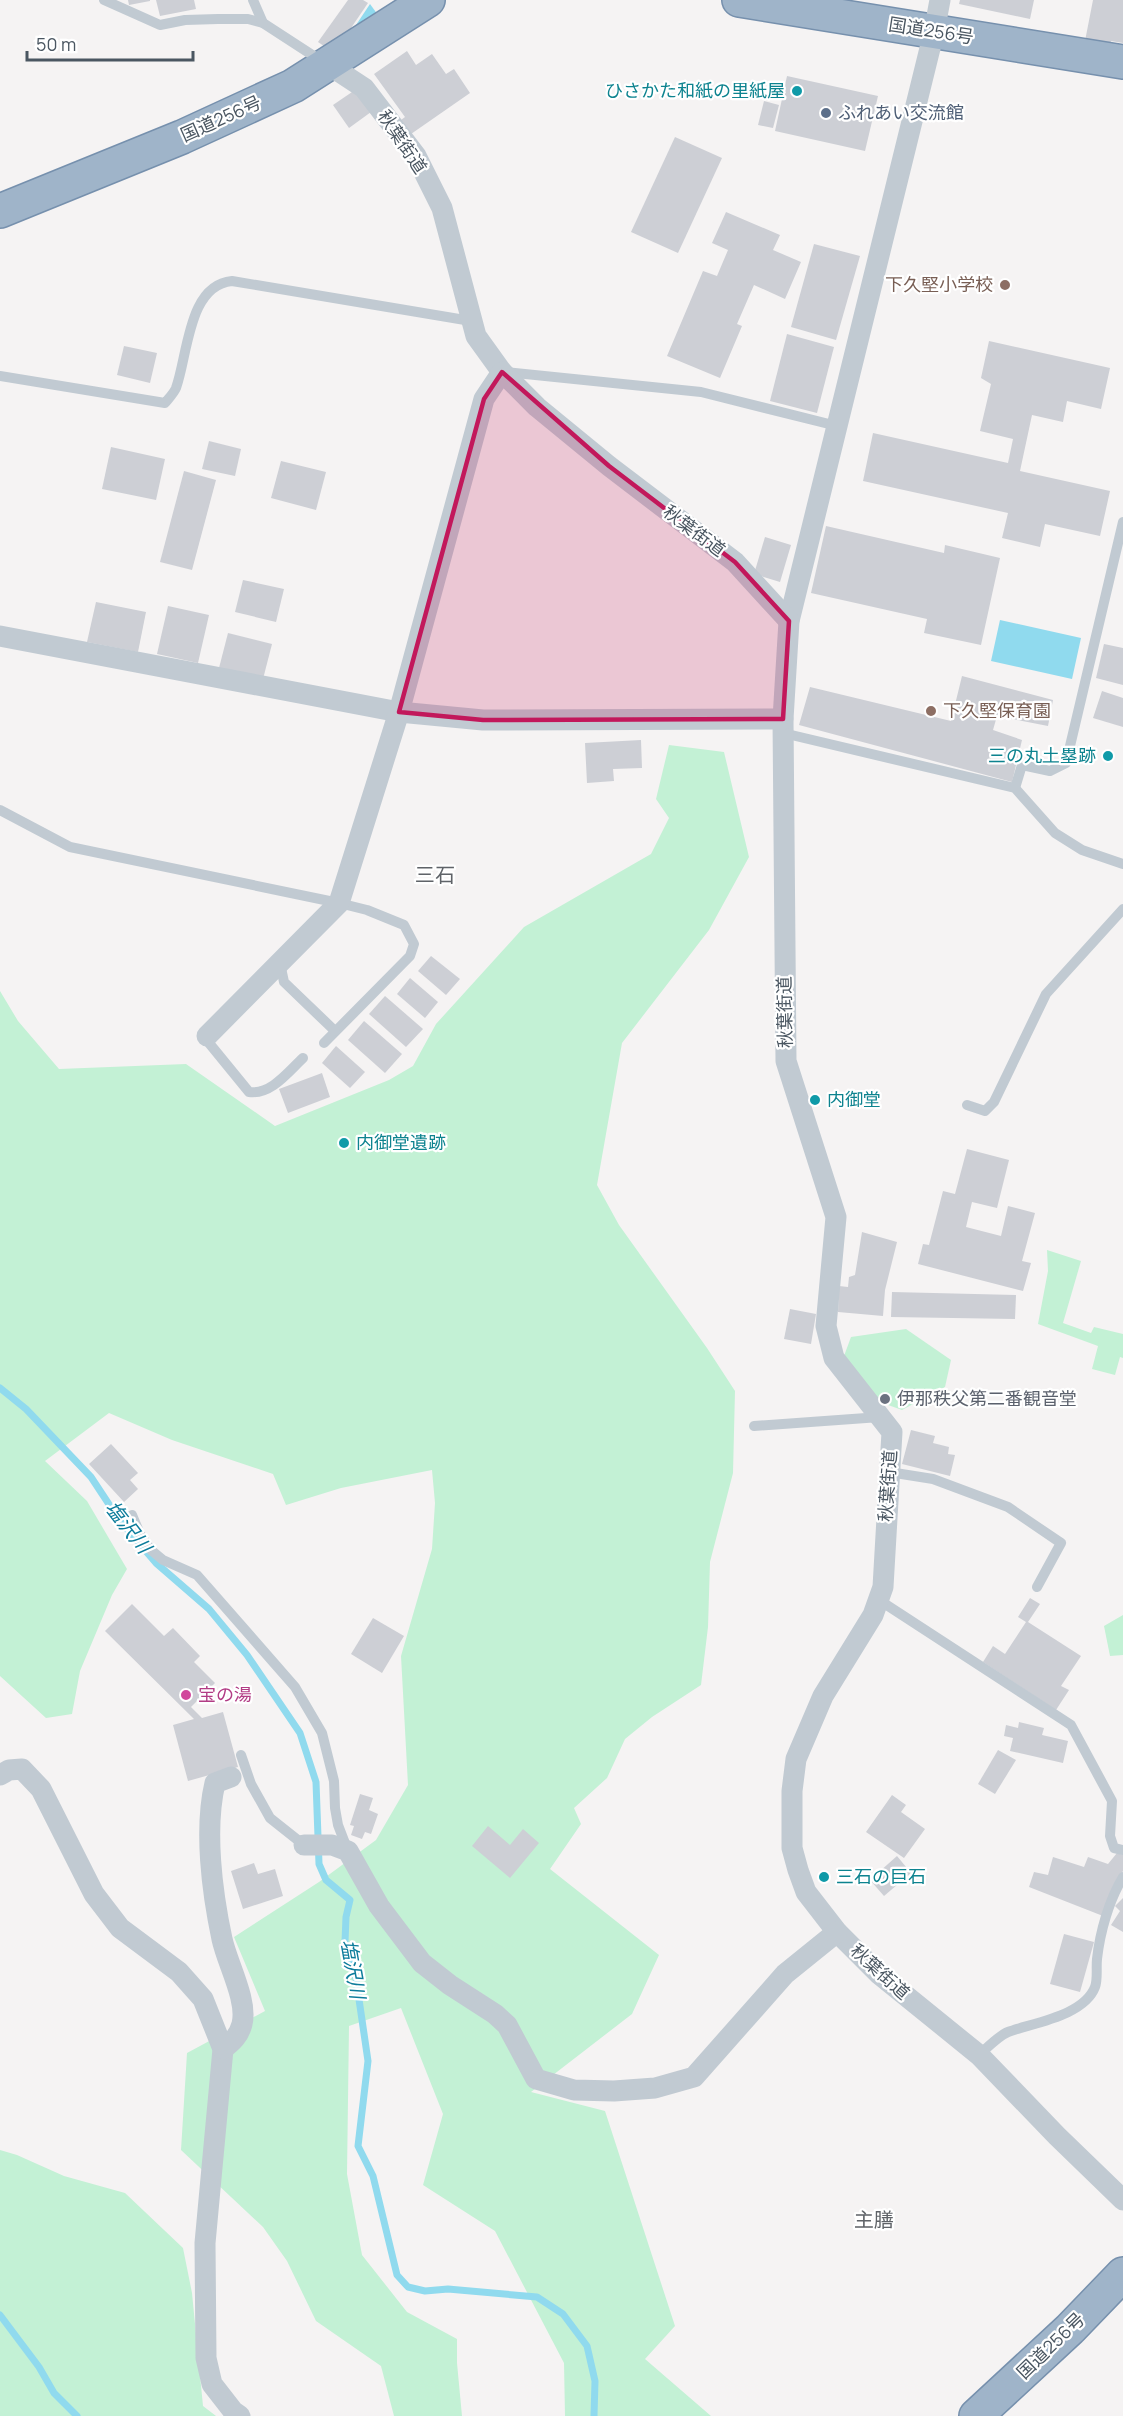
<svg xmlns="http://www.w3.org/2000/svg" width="1123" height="2416" viewBox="0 0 1123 2416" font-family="Manrope,'Noto Sans JP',sans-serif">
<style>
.green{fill:#c3f1d5}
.water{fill:#90daee}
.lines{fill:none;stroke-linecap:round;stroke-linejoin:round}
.stream{stroke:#90daee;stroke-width:7}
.building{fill:#cdcfd5}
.trunk-casing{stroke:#7690ad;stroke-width:36}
.service{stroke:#c1cad2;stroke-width:10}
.minor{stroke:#c1cad2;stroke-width:21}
.trunk{stroke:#9fb4c9;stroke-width:33}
.marked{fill:#c2185b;fill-opacity:0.2;stroke:#c2185b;stroke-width:4.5;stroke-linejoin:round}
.culture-dot{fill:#0f9aa8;stroke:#fff;stroke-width:2}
.service-dot{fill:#5c6f8a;stroke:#fff;stroke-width:2}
.education-dot{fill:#8d6e63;stroke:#fff;stroke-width:2}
.worship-dot{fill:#6b7280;stroke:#fff;stroke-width:2}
.hotel-dot{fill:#d1479c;stroke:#fff;stroke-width:2}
.labels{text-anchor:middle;stroke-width:4.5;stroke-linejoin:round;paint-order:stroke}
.street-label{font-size:18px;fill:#4a5661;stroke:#fff}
.culture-label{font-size:18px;fill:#0d838f;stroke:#fff;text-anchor:start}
.service-label{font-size:18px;fill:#4e5e75;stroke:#fff;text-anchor:start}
.education-label{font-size:18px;fill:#785e54;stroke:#fff;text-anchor:end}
.worship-label{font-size:18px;fill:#5b616d;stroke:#fff;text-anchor:start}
.hotel-label{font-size:18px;fill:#b23c85;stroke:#fff;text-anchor:start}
.neighbourhood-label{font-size:20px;fill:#5f6368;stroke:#fff}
.water-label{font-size:20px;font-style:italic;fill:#0c7c9b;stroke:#fff}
</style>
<rect width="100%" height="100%" fill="#f5f3f3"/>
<g class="green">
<path d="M669 745 724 752 749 857 709 930 622 1043 597 1185 619 1225 707 1348 735 1391 733 1473 710 1562 708 1627 701 1685 652 1717 625 1739 607 1778 574 1808 581 1824 550 1869 659 1955 632 2014 531 2092 605 2111 675 2326 645 2359 711 2416H565L564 2363 495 2231 423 2185 443 2114 401 2008 349 2026 347 2174 362 2255 407 2312 457 2339V2363L462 2416H394L381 2366 316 2321 287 2261 263 2227 181 2150 187 2053 265 2011 234 1937 319 1882 376 1840 408 1785 401 1656 432 1549 435 1503 432 1470 341 1488 286 1505 273 1474 172 1440 109 1413 45 1461 87 1501 127 1569 112 1595 80 1671 72 1714 46 1718 0 1676V991L18 1021 59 1069 186 1064 275 1126 389 1080 413 1066 436 1024 524 927 651 854 669 818 656 799Z"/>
<path d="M1047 1250 1081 1261 1063 1323 1091 1333 1094 1327 1123 1334V1358L1120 1357 1115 1375 1092 1369 1098 1346 1038 1324 1048 1271Z"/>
<path d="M906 1329 951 1360 945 1387 902 1410 877 1401 844 1356 851 1337Z"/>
<path d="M1123 1615V1655L1110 1656 1104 1626Z"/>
<path d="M0 2150 17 2155 64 2176 125 2193 183 2248 192 2293 203 2406 216 2416H0Z"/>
</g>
<g class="water">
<path d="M370 4 378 15 346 40Z"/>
<path d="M1000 620 1081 638 1072 679 991 661Z"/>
</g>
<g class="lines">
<g class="stream">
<path d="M0 1388 26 1409 91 1477 120 1521 156 1563 209 1609 247 1655 300 1733 316 1782 319 1864 326 1880 350 1900 346 1917 345 1942 355 1972 368 2061 358 2146 373 2176 397 2275 408 2287 425 2291 448 2289 537 2297 563 2314 587 2346 595 2381 594 2416"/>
<path d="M0 2315 39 2367 54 2393 77 2416"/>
</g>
</g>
<g class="building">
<path d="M128 0H150V1L129 5Z"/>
<path d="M156 0H194L196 9 160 16Z"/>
<path d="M348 0H363L368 3 334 53 318 42Z"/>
<path d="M960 0H1034L1030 19 959 4Z"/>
<path d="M1093 0H1123V43L1111 41 1110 46 1085 41Z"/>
<path d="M407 51 416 65 432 54 446 74 454 69 470 93 411 134 401 120 405 117 374 74Z"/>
<path d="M787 76 878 96 865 151 775 131Z"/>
<path d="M355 90 371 112 349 128 333 105Z"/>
<path d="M764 101 779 105 773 128 758 125Z"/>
<path d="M675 137 722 158 678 253 631 232Z"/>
<path d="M726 212 780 235 773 250 801 262 785 299 754 285 737 324 742 326 720 378 667 356 703 271 717 276 728 250 712 243Z"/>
<path d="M814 244 860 256 836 340 791 327Z"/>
<path d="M787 334 834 347 817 413 770 401Z"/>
<path d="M989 341 1110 368 1101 409 1067 401 1063 422 1032 415 1020 471 1110 491 1100 536 1045 524 1040 547 1002 538 1008 513 863 481 873 433 1008 463 1013 439 980 431 991 384 981 378Z"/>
<path d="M124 346 157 353 150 383 117 375Z"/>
<path d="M209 441 241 449 235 476 202 469Z"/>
<path d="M111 447 165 459 156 500 102 489Z"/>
<path d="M281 461 326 472 316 510 271 498Z"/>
<path d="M184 471 216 480 192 570 160 562Z"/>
<path d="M826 526 944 553 945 545 1000 558 981 645 924 633 927 619 811 593Z"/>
<path d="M765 537 791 545 780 582 754 574Z"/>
<path d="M243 580 284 589 276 622 235 612Z"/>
<path d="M96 602 146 612 138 652 87 642Z"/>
<path d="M168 606 209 615 198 663 157 654Z"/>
<path d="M228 633 272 644 263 679 219 668Z"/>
<path d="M1104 644 1123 648V685L1096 678Z"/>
<path d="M962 676 1053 700 1048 726 997 716 993 730 1022 740 1012 782 799 725 810 687 951 721Z"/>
<path d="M1102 691 1123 698V727L1093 718Z"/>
<path d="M641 740 642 768 613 769 614 781 587 783 585 743Z"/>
<path d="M431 956 460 979 446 995 418 971Z"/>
<path d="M410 978 438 1002 425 1018 397 994Z"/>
<path d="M385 996 423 1029 406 1047 369 1014Z"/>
<path d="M364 1021 402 1054 385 1073 348 1040Z"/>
<path d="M336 1046 365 1072 350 1088 322 1063Z"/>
<path d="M322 1073 330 1097 288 1113 279 1089Z"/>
<path d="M811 1097 819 1098V1104L811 1103Z"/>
<path d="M967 1149 1009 1160 997 1208 972 1202 966 1227 1001 1236 1008 1206 1035 1213 1022 1261 1031 1263 1023 1291 918 1264 923 1244 929 1245 943 1191 955 1194Z"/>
<path d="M862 1232 897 1242 885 1290 883 1316 838 1312 839 1286 848 1287 849 1277 855 1275Z"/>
<path d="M892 1292 1016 1295 1015 1319 891 1317Z"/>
<path d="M790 1309 816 1314 811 1344 784 1339Z"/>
<path d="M888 1394 891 1400 882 1404 879 1398Z"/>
<path d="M911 1430 935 1436 933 1443 949 1447 948 1454 955 1455 950 1476 902 1464Z"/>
<path d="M111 1444 138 1473 130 1480 138 1489 124 1502 89 1464Z"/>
<path d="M1030 1598 1040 1604 1028 1622 1081 1656 1061 1686 1069 1690 1056 1710 983 1662 993 1646 1005 1654 1026 1622 1018 1617Z"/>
<path d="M132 1604 164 1636 173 1628 200 1656 194 1662 215 1683 191 1707 202 1718 223 1712 238 1767 188 1781 173 1725 194 1719 105 1631Z"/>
<path d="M373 1618 404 1636 382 1673 351 1654Z"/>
<path d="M1019 1722 1044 1728 1042 1735 1068 1741 1063 1763 1010 1751 1013 1738 1004 1736 1006 1725 1018 1728Z"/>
<path d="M998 1750 1016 1760 995 1794 978 1784Z"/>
<path d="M360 1794 373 1798 369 1810 378 1814 371 1834 365 1832 362 1839 351 1835 354 1826 350 1825Z"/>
<path d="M892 1795 906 1805 901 1812 925 1829 904 1858 866 1832Z"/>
<path d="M488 1826 510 1845 523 1829 539 1843 510 1878 472 1846Z"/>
<path d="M1117 1853 1123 1855V1871L1114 1886 1103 1916 1029 1887 1034 1872 1048 1875 1053 1857 1084 1867 1088 1857 1108 1864Z"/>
<path d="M897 1856 911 1873 884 1896 870 1880Z"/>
<path d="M254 1863 258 1874 275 1869 283 1896 243 1909 231 1871Z"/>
<path d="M1123 1898V1932L1111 1925 1120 1911 1115 1906Z"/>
<path d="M1064 1934 1094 1942 1080 1992 1050 1984Z"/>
</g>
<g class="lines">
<defs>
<g id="trunk">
<path d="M739 0 1123 62"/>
<path d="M0 211 182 137 293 86 428 0"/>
<path d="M976 2416 1070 2329 1123 2274"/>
</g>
</defs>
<use href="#trunk" class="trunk-casing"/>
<g class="service">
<path d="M104 0 160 25 185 20 218 19H248L263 23 323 62"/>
<path d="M253 0 263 23"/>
<path d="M506 372 701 392 837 426"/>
<path d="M0 376 165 403C169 398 174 393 176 388 188 355 188 285 232 281L471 321"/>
<path d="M783 733 1015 788 1055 833 1082 850 1123 864"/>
<path d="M1015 788 1022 765 1050 771 1066 763 1123 522"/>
<path d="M0 810 70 847 339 903 367 910 404 925 414 944 410 956 324 1043"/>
<path d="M280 963 284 982 335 1031"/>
<path d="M207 1036 209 1043 249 1092C271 1095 288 1072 303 1058"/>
<path d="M967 1105 985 1111 994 1102 1046 994 1123 909"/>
<path d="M754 1426 880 1417"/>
<path d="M889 1472 933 1479 1008 1507 1061 1543 1037 1587"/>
<path d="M132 1515 140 1534 151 1550 163 1560 197 1575 295 1687 322 1733 334 1781 335 1808 338 1825 348 1851"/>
<path d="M879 1600 1071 1725 1112 1801 1110 1836 1114 1848 1123 1850"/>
<path d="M241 1755 251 1784 270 1818 304 1845"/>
<path d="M979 2055C987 2048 998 2036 1008 2032 1032 2023 1084 2016 1095 1987 1098 1979 1096 1968 1097 1959 1100 1932 1109 1900 1123 1877"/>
</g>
<g class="minor">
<path d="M940 0 934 32 789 621 783 719 786 1061 836 1217 826 1326 834 1358 892 1432 883 1587 873 1615 823 1696 796 1759 792 1791V1848L798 1870 806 1892 837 1932 879 1974 979 2055 1057 2136 1123 2200"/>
<path d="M329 65 364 88 416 156 442 208 476 336 502 372 537 407 609 466 735 562 789 621"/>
<path d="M0 636 399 712 483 720 783 719"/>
<path d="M207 1036 339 903 399 712 484 399 502 372"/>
<path d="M0 1775 9 1770 22 1769 41 1789 94 1894 120 1928 179 1972 203 1999 223 2049 205 2243 206 2358 212 2384 233 2411 240 2416"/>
<path d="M304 1845H332L348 1851 379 1906 422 1963 450 1985 495 2014 507 2025 536 2079 574 2090 614 2091 655 2088 694 2077 785 1974 837 1932"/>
<path d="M223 2049C232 2042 239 2036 242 2024 248 2000 227 1963 222 1939 212 1892 204 1829 215 1783L231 1777"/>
</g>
<use href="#trunk" class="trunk"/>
</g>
<path class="marked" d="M502 372 609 466 735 562 789 621 783 719 483 720 399 712 484 399Z"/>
<g class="culture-dot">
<circle cx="797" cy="91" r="6"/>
<circle cx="1108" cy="756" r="6"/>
<circle cx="815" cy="1100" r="6"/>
<circle cx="344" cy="1143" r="6"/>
<circle cx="824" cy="1877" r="6"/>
</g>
<circle class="service-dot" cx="826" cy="113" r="6"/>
<g class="education-dot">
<circle cx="1005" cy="285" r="6"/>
<circle cx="931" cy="711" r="6"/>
</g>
<circle class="worship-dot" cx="885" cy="1399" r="6"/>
<circle class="hotel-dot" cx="186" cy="1695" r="6"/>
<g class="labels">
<g class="street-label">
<text transform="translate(931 31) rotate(9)" y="6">国道256号</text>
<text transform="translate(221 119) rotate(-24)" y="6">国道256号</text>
<text transform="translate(402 142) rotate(56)" y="6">秋葉街道</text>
<text transform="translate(694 531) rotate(37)" y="6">秋葉街道</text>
<text transform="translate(785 1012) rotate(-91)" y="6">秋葉街道</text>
<text transform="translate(888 1486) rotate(-86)" y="6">秋葉街道</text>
<text transform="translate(880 1972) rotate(42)" y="6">秋葉街道</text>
<text transform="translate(1051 2346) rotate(-44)" y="6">国道256号</text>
</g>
<g class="culture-label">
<text x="785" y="97" text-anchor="end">ひさかた和紙の里紙屋</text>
<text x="1096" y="762" text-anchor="end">三の丸土塁跡</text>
<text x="827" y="1106">内御堂</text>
<text x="356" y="1149">内御堂遺跡</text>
<text x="836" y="1883">三石の巨石</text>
</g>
<g class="service-label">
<text x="838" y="119">ふれあい交流館</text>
</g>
<g class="education-label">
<text x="993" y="291">下久堅小学校</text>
<text x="943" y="717" text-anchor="start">下久堅保育園</text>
</g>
<g class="worship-label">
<text x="897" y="1405">伊那秩父第二番観音堂</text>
</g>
<g class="hotel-label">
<text x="198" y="1701">宝の湯</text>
</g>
<g class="neighbourhood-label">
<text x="435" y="882">三石</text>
<text x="874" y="2227">主膳</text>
</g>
<g class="water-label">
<text transform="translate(128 1527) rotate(52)" y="7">塩沢川</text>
<text transform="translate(353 1969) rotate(80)" y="7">塩沢川</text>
</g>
</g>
<path d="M27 51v9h166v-9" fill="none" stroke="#4a5661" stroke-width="3"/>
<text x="36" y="51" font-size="18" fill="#4a5661" stroke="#ffffff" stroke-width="4.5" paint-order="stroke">50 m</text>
</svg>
